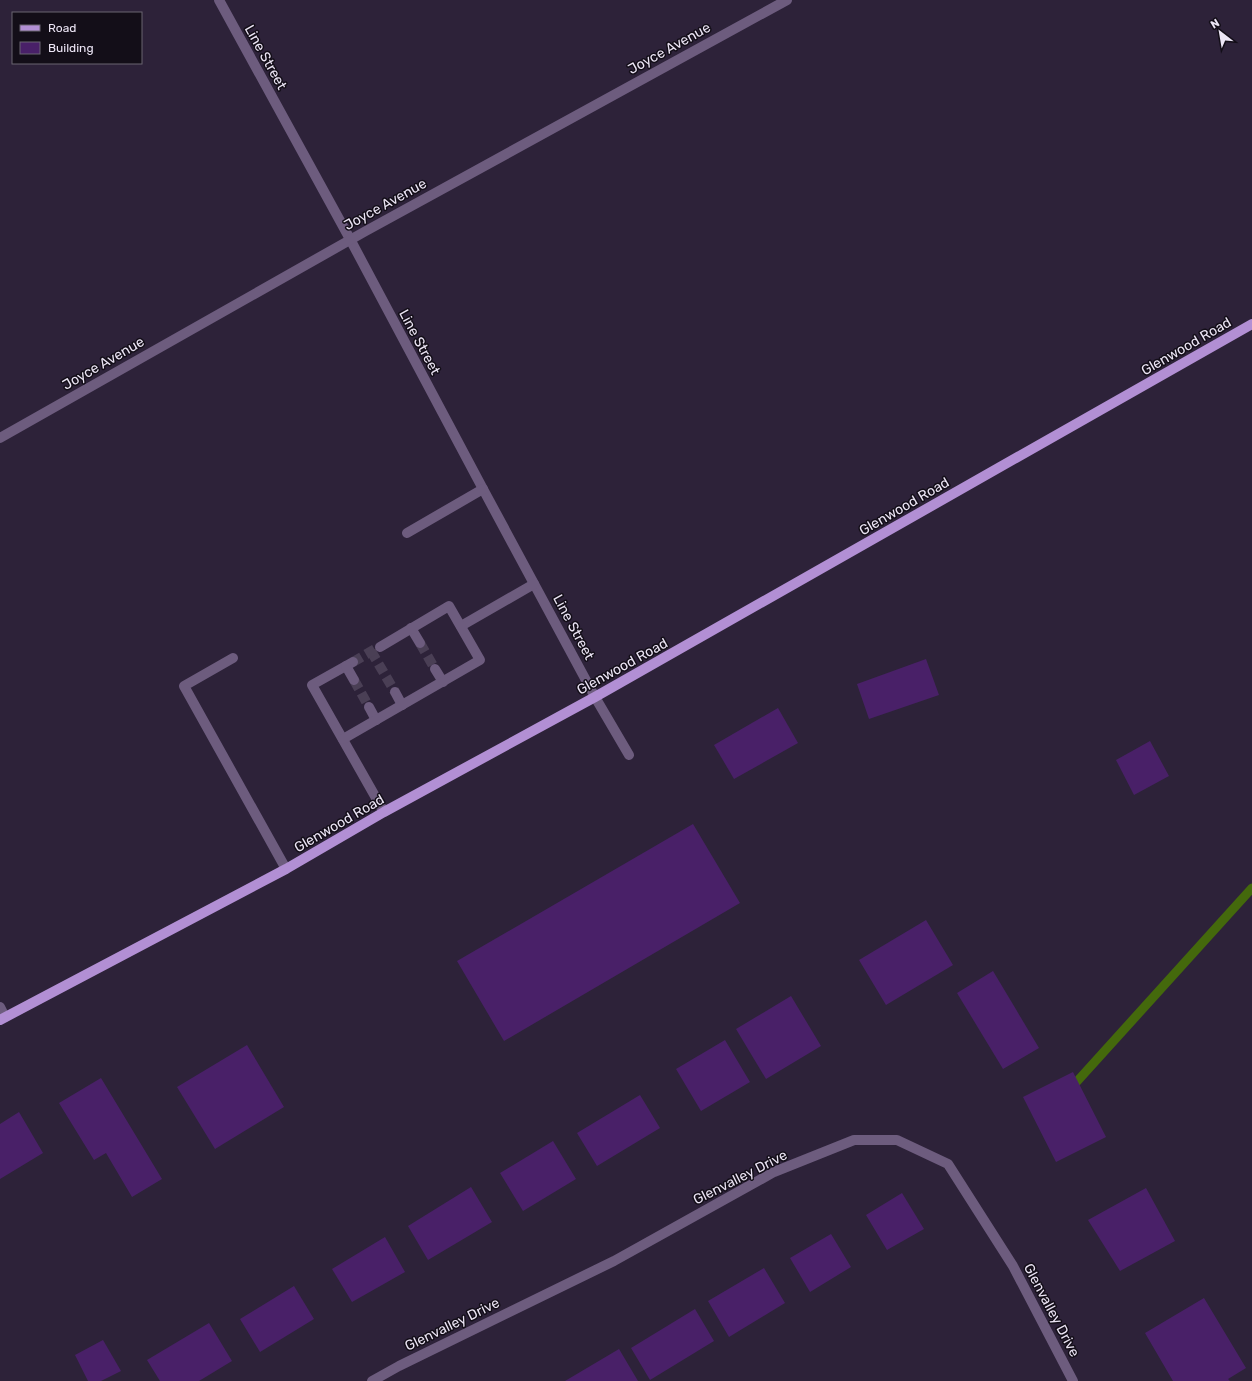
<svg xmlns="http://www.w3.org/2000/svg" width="1252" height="1381" viewBox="0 0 1252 1381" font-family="Rubik,sans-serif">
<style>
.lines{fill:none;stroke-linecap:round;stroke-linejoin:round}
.stream{stroke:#44690c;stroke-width:9}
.building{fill:#492068}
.minor-tunnel{stroke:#4a3f55;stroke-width:10;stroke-dasharray:10 5;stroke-linecap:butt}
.minor{stroke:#6d5c7e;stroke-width:10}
.major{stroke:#b28fd4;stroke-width:10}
.labels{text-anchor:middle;stroke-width:3;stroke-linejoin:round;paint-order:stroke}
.street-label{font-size:14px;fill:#ece5f5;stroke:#130e18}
</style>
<rect width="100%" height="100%" fill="#2d2239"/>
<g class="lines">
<path class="stream" d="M1072 1087 1252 888"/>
</g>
<g class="building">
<path d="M926 659 939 695 869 719 857 684Z"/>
<path d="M778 708 798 743 734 779 714 745Z"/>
<path d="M1150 741 1169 776 1134 795 1116 760Z"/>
<path d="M693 824 740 903 504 1041 457 961Z"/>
<path d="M926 920 953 965 886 1005 859 960Z"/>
<path d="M993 971 1039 1048 1003 1069 957 993Z"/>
<path d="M791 996 821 1046 766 1079 736 1029Z"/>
<path d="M725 1040 750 1082 701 1111 676 1069Z"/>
<path d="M247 1045 284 1107 215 1149 177 1087Z"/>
<path d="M1073 1072 1106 1137 1056 1162 1023 1097Z"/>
<path d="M101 1078 162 1179 132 1197 106 1153 94 1160 59 1103Z"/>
<path d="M640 1095 660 1128 597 1166 577 1133Z"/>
<path d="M19 1112 43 1153 0 1179V1124Z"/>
<path d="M553 1141 576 1179 523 1211 500 1173Z"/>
<path d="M471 1187 492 1222 428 1260 408 1226Z"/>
<path d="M1146 1188 1175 1241 1120 1271 1088 1220Z"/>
<path d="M902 1193 924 1229 887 1250 866 1215Z"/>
<path d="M831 1234 851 1267 810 1292 790 1258Z"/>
<path d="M385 1237 405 1272 352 1302 332 1269Z"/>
<path d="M764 1268 785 1303 729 1337 708 1301Z"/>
<path d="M294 1286 314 1319 260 1352 240 1319Z"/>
<path d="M1204 1298 1246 1368 1228 1379 1230 1381H1173L1145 1333Z"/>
<path d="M695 1309 714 1341 650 1380 631 1348Z"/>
<path d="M209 1323 232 1361 199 1381H160L147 1360Z"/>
<path d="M103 1340 121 1371 101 1381H88L75 1355Z"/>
<path d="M619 1349 638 1381H565Z"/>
</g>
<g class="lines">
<g class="minor-tunnel">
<path d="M420 643 435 669"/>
<path d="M371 651 395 692"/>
<path d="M353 662 377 648"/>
<path d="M354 680 369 707"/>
</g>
<g class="minor">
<path d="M219 0 350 239 483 489 595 697 629 755"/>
<path d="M0 438 364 232 787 0"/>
<path d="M407 533 483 489"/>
<path d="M461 626 534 584"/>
<path d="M411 628 420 643"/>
<path d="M233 658 184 686 286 869"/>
<path d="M353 662 312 685 384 812"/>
<path d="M346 666 354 680"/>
<path d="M435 669 443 682"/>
<path d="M395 692 402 705"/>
<path d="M369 707 376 720"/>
<path d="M343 739 480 660 449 606 380 647"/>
<path d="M0 1007 5 1017"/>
<path d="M372 1381 399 1366 614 1261 774 1172 854 1140H897L948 1164 1013 1266 1073 1381"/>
</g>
<path class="major" d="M0 1020 286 869 384 812 595 697 1252 324"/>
</g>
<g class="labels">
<g class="street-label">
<text transform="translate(669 48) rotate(-29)" y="5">Joyce Avenue</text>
<text transform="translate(266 57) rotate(61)" y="5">Line Street</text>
<text transform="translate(385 204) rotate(-29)" y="5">Joyce Avenue</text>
<text transform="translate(420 342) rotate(62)" y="5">Line Street</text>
<text transform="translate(1186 346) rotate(-30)" y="5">Glenwood Road</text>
<text transform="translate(103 363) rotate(-30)" y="5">Joyce Avenue</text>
<text transform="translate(904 506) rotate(-30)" y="5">Glenwood Road</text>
<text transform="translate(574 627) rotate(62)" y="5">Line Street</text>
<text transform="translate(622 666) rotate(-29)" y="5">Glenwood Road</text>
<text transform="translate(339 823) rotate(-30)" y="5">Glenwood Road</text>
<text transform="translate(740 1177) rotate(-27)" y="5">Glenvalley Drive</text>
<text transform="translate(1052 1310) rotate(62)" y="5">Glenvalley Drive</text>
<text transform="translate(452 1324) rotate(-26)" y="5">Glenvalley Drive</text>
</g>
</g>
<rect x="12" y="12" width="130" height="52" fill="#130e18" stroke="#6a6470"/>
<rect x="20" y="25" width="20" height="6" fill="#b28fd4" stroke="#6a6470"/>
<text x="48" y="32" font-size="12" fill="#ece5f5">Road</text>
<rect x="20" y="42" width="20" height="12" fill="#492068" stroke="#6a6470"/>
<text x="48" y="52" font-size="12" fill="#ece5f5">Building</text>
<g transform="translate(1220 32) rotate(329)" stroke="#130e18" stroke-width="3" paint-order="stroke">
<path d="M0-3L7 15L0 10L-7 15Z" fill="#ece5f5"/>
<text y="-6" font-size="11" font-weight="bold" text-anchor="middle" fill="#ece5f5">N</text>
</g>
</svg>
